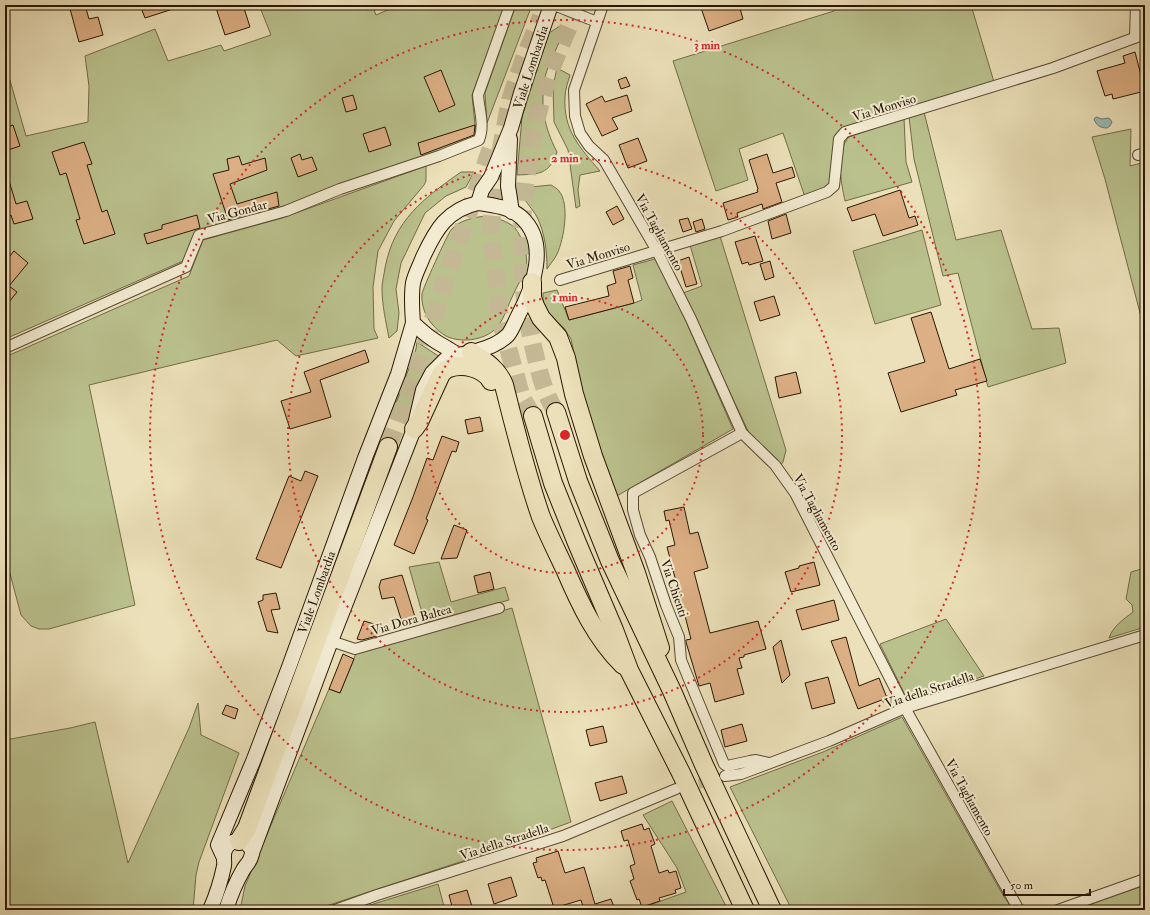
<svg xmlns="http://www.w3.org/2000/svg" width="1150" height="915" viewBox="0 0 1150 915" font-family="'IM FELL Double Pica',serif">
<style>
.green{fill:#bac18d;stroke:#716c47}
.water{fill:#99bcb5;stroke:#6c7a6d}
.building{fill:#dcaf84;stroke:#281701}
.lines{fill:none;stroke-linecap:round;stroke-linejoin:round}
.street-tunnel{stroke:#c4b894;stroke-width:10;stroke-dasharray:10 5;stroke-linecap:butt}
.highway-tunnel{stroke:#c4b894;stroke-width:18;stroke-dasharray:18 9;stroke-linecap:butt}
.street-casing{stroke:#59492f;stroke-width:12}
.secondary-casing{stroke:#281701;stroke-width:16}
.highway-casing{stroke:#281701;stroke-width:20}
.street{stroke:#f2ebd2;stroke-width:10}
.secondary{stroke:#f2ebd2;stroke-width:14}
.highway{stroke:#ebe0b9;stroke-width:18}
.ring{fill:none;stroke:#d62828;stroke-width:2;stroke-dasharray:2 4}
.labels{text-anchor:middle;stroke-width:4;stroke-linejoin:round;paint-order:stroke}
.street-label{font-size:13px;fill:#281701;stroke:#f2ebd2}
.centre{fill:#d62828;stroke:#f2ebd2;stroke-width:2}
.ring-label{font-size:12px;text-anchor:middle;font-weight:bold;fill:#d62828;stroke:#f2ebd2;stroke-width:4;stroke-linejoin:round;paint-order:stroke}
</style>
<rect width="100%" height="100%" fill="#ebe0b9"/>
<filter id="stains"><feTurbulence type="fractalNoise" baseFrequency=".005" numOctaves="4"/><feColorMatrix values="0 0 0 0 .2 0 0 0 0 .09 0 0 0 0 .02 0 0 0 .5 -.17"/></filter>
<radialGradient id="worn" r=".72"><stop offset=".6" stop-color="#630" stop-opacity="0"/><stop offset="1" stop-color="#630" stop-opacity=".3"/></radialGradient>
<g class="green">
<path d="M259 5H353L367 10 373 7 376 15 399 5H505L472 95 475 125 479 138 331 187 284 206 196 232 183 261 5 339V63L26 136 88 122 89 86 85 56 155 29 168 61 221 45 224 51 271 35Z"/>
<path d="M516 5H532L487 123 485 93Z"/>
<path d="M833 5H971L994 82 843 129 830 185 824 190 805 197 783 133 739 149 748 180 716 191 673 61 834 11Z"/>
<path d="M560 26 565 29C560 42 548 64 545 77 540 105 544 127 557 152 549 175 539 174 517 175L522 117 549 33Z"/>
<path d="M557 68 570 75C568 82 565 90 565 97 563 130 580 148 600 171L580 175 578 190 580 206 576 208 568 150 554 122 553 86Z"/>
<path d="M924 112 956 240 1001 230 1032 329 1059 328 1066 363 988 387 958 273 943 276 914 159 909 117Z"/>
<path d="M904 118 906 162 912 182 845 201C841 182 835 152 849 137Z"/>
<path d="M1131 129 1130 166 1145 162V332L1105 179 1092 137Z"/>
<path d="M426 166V181L424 185 394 221 378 251 373 287 374 329 378 338 296 356 277 340 89 385 135 605 49 629H39L31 626 21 615 5 555V357L189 276 203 240 282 218Z"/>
<path d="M461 172H474L466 187 446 196 425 213 401 263 396 289 399 313 397 331 389 338C386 322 382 305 382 289 382 282 384 275 385 268 394 220 424 198 461 172Z"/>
<path d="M551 185C554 187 557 188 559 191 570 204 564 239 557 254 555 259 550 264 547 269 547 252 545 233 537 217 532 208 522 199 520 188Z"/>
<path d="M487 216C496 218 508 221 515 228 522 236 529 257 526 267 523 277 517 286 513 295 508 305 505 316 499 325 488 340 462 344 446 336 441 333 436 329 432 324 425 316 421 304 422 294 422 290 448 233 451 230 459 220 475 217 487 216Z"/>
<path d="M922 230 941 305 875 324 853 251Z"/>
<path d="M720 236 786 450 783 462 780 466 762 445 749 433 683 293 702 286 690 245Z"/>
<path d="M655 259 657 261 685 319 733 429 615 497 583 396 571 339 564 328 548 314 543 305V293L557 290 569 320 634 303 642 300 633 265Z"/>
<path d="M417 342 440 357 430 366 410 412 395 406 416 349Z"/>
<path d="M439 562 451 602 505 587 509 600 425 623 409 567Z"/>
<path d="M1145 568V627L1109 638C1113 626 1124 619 1133 612L1132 605 1126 599 1131 572Z"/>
<path d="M512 608 571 822 478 856 314 910H240L245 886 329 689 340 693 357 651Z"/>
<path d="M946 619 984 676 908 701 880 644Z"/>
<path d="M198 703 201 735 239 753 199 862 196 875 193 910H5V740L70 728 95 722 128 863 189 728Z"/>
<path d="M902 717 1004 897 1014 910H792L730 787 823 752Z"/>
<path d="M672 801 728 910H636L686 892 677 868 643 815Z"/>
<path d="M438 884 445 910H354Z"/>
<path d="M1145 885V910H1073L1080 908Z"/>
</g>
<path class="water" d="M1096 117 1102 119 1109 118 1112 122 1110 126 1107 128C1100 128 1096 125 1094 119Z"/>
<g class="building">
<path d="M69 5H85L89 19 98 17 103 35 79 42Z"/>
<path d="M140 5H179V7L145 18Z"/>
<path d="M215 5H243L250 27 225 35Z"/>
<path d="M700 5H739L743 19 709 31Z"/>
<path d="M1135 52 1145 91 1113 99 1112 94 1105 96 1097 71 1125 63 1123 56Z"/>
<path d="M441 70 455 105 439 112 424 77Z"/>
<path d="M626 77 630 86 621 89 618 80Z"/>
<path d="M353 95 357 109 346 112 342 98Z"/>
<path d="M627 95 632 111 612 118 618 129 602 136 586 104 602 96 605 102Z"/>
<path d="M13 125 20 146 5 151V128Z"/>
<path d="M475 125 474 135 421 155 418 143Z"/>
<path d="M385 127 391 145 369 152 363 134Z"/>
<path d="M638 138 647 161 628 168 619 145Z"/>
<path d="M84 142 92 164 87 165 102 212 107 210 115 234 84 244 76 220 80 219 66 173 60 175 52 152Z"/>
<path d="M300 154 302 160 312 157 317 170 298 177 291 158Z"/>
<path d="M767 154 773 173 792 167 795 177 776 183 782 202 763 209 762 204 737 213 738 217 728 220 723 203 758 192 757 190 758 189 749 160Z"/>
<path d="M239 156 242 165 265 158 267 170 230 184 237 204 277 192 279 206 228 220 213 174 229 170 227 159Z"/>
<path d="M7 174 16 204 27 201 33 219 14 224 11 215 5 217V175Z"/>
<path d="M900 190 909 218 915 216 918 225 883 236 875 214 852 221 847 208Z"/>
<path d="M617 206 624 219 613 225 606 212Z"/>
<path d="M786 214 791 233 772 239 768 221Z"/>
<path d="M197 215 200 228 147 244 144 234 162 229V225Z"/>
<path d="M688 218 692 229 683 232 679 220Z"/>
<path d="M702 219 705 229 696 232 693 222Z"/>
<path d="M755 236 763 261 749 265 748 262 742 264 735 242Z"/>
<path d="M14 251 28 263 9 286 17 292 5 307V262Z"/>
<path d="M689 257 697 284 686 287 678 261Z"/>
<path d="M770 261 774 277 765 280 760 264Z"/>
<path d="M630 266 633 278 628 280 634 303 569 320 565 307 609 296 607 286 616 283 613 271Z"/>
<path d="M774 296 780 315 760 321 754 302Z"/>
<path d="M931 312 949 369 980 359 987 381 955 390 957 395 901 412 888 373 925 362 911 318Z"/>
<path d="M365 350 369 362 320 380 331 417 290 429 281 401 311 392 304 372Z"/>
<path d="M796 372 801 393 779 398 775 377Z"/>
<path d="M480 417 483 431 468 434 465 420Z"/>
<path d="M442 436 459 442 456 452 452 451 426 519 428 520 414 554 394 545 413 497 427 458 433 460Z"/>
<path d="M305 471 318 476 281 568 256 559 289 476 301 481Z"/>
<path d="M684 507 690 534 698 532 708 568 694 572 710 633 758 621 766 649 744 655V657L739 658 742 668 737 669 744 694 715 702 710 683 699 686 686 642V640L691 639 667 547 675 545 669 520 666 521 664 511Z"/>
<path d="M454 525 467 530 457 558 441 559Z"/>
<path d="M814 562 820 585 791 592 785 572 799 568V566Z"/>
<path d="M490 572 494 589 478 593 474 576Z"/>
<path d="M402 575 415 617 402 622 394 597 382 599 379 587 381 580Z"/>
<path d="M276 593 280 609 271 610 278 633 267 631 258 602 263 600V595Z"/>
<path d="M834 600 839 620 802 630 796 610Z"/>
<path d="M364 621 381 626 377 636 362 640 357 639Z"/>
<path d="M846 637 859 686 879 678 887 698 858 709 831 641Z"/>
<path d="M781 640 790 675 782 683 773 647Z"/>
<path d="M343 654 354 659 340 693 329 689Z"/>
<path d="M828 677 835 703 812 709 805 683Z"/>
<path d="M226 705 238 709 235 719 222 714Z"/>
<path d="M742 724 747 741 725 747 721 730Z"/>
<path d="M603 726 607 742 590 746 586 730Z"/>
<path d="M622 776 627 793 600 801 595 783Z"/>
<path d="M642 824 644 830 649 828 655 844 651 846 659 873 668 870 669 873 676 871 681 888 675 890 676 893 659 898 660 901 642 907 639 899 637 900 630 881 634 879 630 866 635 864 628 840 624 841 621 831Z"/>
<path d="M558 851 565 873 584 867 595 904 611 899 615 910H584L581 900 554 908 545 880 542 881 541 877 538 878 533 863 537 862 536 858Z"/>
<path d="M511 877 517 896 494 904 488 884Z"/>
<path d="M467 890 473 910H453L449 895Z"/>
</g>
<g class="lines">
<path class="street-tunnel" d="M684 787 702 783 715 779"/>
<g class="highway-tunnel">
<path d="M556 412C544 393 539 372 534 350 514 267 520 180 542 98 550 66 566 35 578 5"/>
<path d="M533 416 522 398 500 319 491 227 496 175 510 100 524 58 541 17"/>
<path d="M388 447 419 364 445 281 491 148"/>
</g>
<defs>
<g id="street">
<path d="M554 5 597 22"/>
<path d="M603 5 574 90 575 116 580 133 589 146 604 160 657 251 691 319 742 433 775 465 795 493 905 708 1019 910"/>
<path d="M1135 37 1136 5"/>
<path d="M1138 155 1145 153"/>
<path d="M560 280 722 231 827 192 834 186 839 139 845 132 1053 68 1145 34"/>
<path d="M5 348 186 267 199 235 286 211 340 189 439 156 479 140C485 125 479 110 478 95L510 5"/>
<path d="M742 433 633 493V510L640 535 650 557 666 605 679 637 681 660 724 764 727 766 750 761 756 760 769 763"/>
<path d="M331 641 355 649 499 608"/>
<path d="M725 776 741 774 829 741 905 708 1145 635"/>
<path d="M335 910 377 895 563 836 676 789"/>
<path d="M1058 910 1145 879"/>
</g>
<g id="secondary">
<path d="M510 139 508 186 512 212"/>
<path d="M478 203C492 205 510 207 521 217 550 243 533 288 518 316 515 322 512 330 508 335 499 344 488 348 476 351 470 352 463 355 458 354 454 353 450 350 447 348 432 340 425 334 413 323 412 309 411 296 413 283 415 274 420 265 423 257 436 229 447 210 478 203Z"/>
<path d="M478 203 482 190 491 177 511 128 521 93 551 5"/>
<path d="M252 853 331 641 414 429 423 390 432 373 446 359 457 354"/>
<path d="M224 858 218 845 254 759 289 667 365 458 398 374 413 323"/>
<path d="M210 910C216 896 221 881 224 866 225 860 222 854 226 848 230 840 243 838 249 846 252 849 253 853 251 857 250 862 245 866 243 870 236 882 230 897 226 910"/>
</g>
<g id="highway">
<path d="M532 282V298L535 306 541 318 558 337 566 358 574 394 593 456 636 573 660 648"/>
<path d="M471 352C485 361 498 369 504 385 515 429 526 474 541 517 548 534 557 552 565 569 580 604 596 638 623 665"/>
<path d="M556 412 578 481 610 561 672 691 704 765 772 910"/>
<path d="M533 416 553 483 577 543 614 630 629 670 681 773 745 910"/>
<path d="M414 429 419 422 441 374C443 372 446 369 449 368 463 363 484 368 491 381"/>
<path d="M239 841 247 828 388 447"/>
</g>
</defs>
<use href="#street" class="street-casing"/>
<use href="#secondary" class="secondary-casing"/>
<use href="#highway" class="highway-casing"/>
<use href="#street" class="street"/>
<use href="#secondary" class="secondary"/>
<use href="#highway" class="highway"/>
</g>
<g class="ring">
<circle cx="565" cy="435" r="138"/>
<circle cx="565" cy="435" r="277"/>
<circle cx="565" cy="435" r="415"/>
</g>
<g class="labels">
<g class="street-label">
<text transform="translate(530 67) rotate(-72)" y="5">Viale Lombardia</text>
<text transform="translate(884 107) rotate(-17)" y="5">Via Monviso</text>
<text transform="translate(237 211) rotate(-15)" y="5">Via Gondar</text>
<text transform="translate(660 232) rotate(61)" y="5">Via Tagliamento</text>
<text transform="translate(598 255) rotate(-17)" y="5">Via Monviso</text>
<text transform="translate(818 512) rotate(61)" y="5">Via Tagliamento</text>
<text transform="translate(675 588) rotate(71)" y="5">Via Chienti</text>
<text transform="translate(316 592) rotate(-70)" y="5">Viale Lombardia</text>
<text transform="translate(411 619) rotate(-16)" y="5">Via Dora Baltea</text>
<text transform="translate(929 689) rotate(-18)" y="5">Via della Stradella</text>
<text transform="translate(970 797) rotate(61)" y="5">Via Tagliamento</text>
<text transform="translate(504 841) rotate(-18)" y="5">Via della Stradella</text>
</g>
</g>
<circle cx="565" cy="435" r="6" class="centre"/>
<g class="ring-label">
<text x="707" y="49">3 min</text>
<text x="565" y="162">2 min</text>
<text x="565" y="301">1 min</text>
</g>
<rect width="1150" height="915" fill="none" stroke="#ebe0b9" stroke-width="20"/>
<rect x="6" y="6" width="1138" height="903" fill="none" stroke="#281701" stroke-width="2"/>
<rect x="10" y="10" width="1130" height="895" fill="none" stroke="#281701"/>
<path d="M1004 889v6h86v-6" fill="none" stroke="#281701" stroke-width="2"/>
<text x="1010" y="889" font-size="12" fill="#281701" stroke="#f2ebd2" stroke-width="3" paint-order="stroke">50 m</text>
<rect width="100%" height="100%" filter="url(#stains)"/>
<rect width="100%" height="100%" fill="url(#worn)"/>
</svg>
